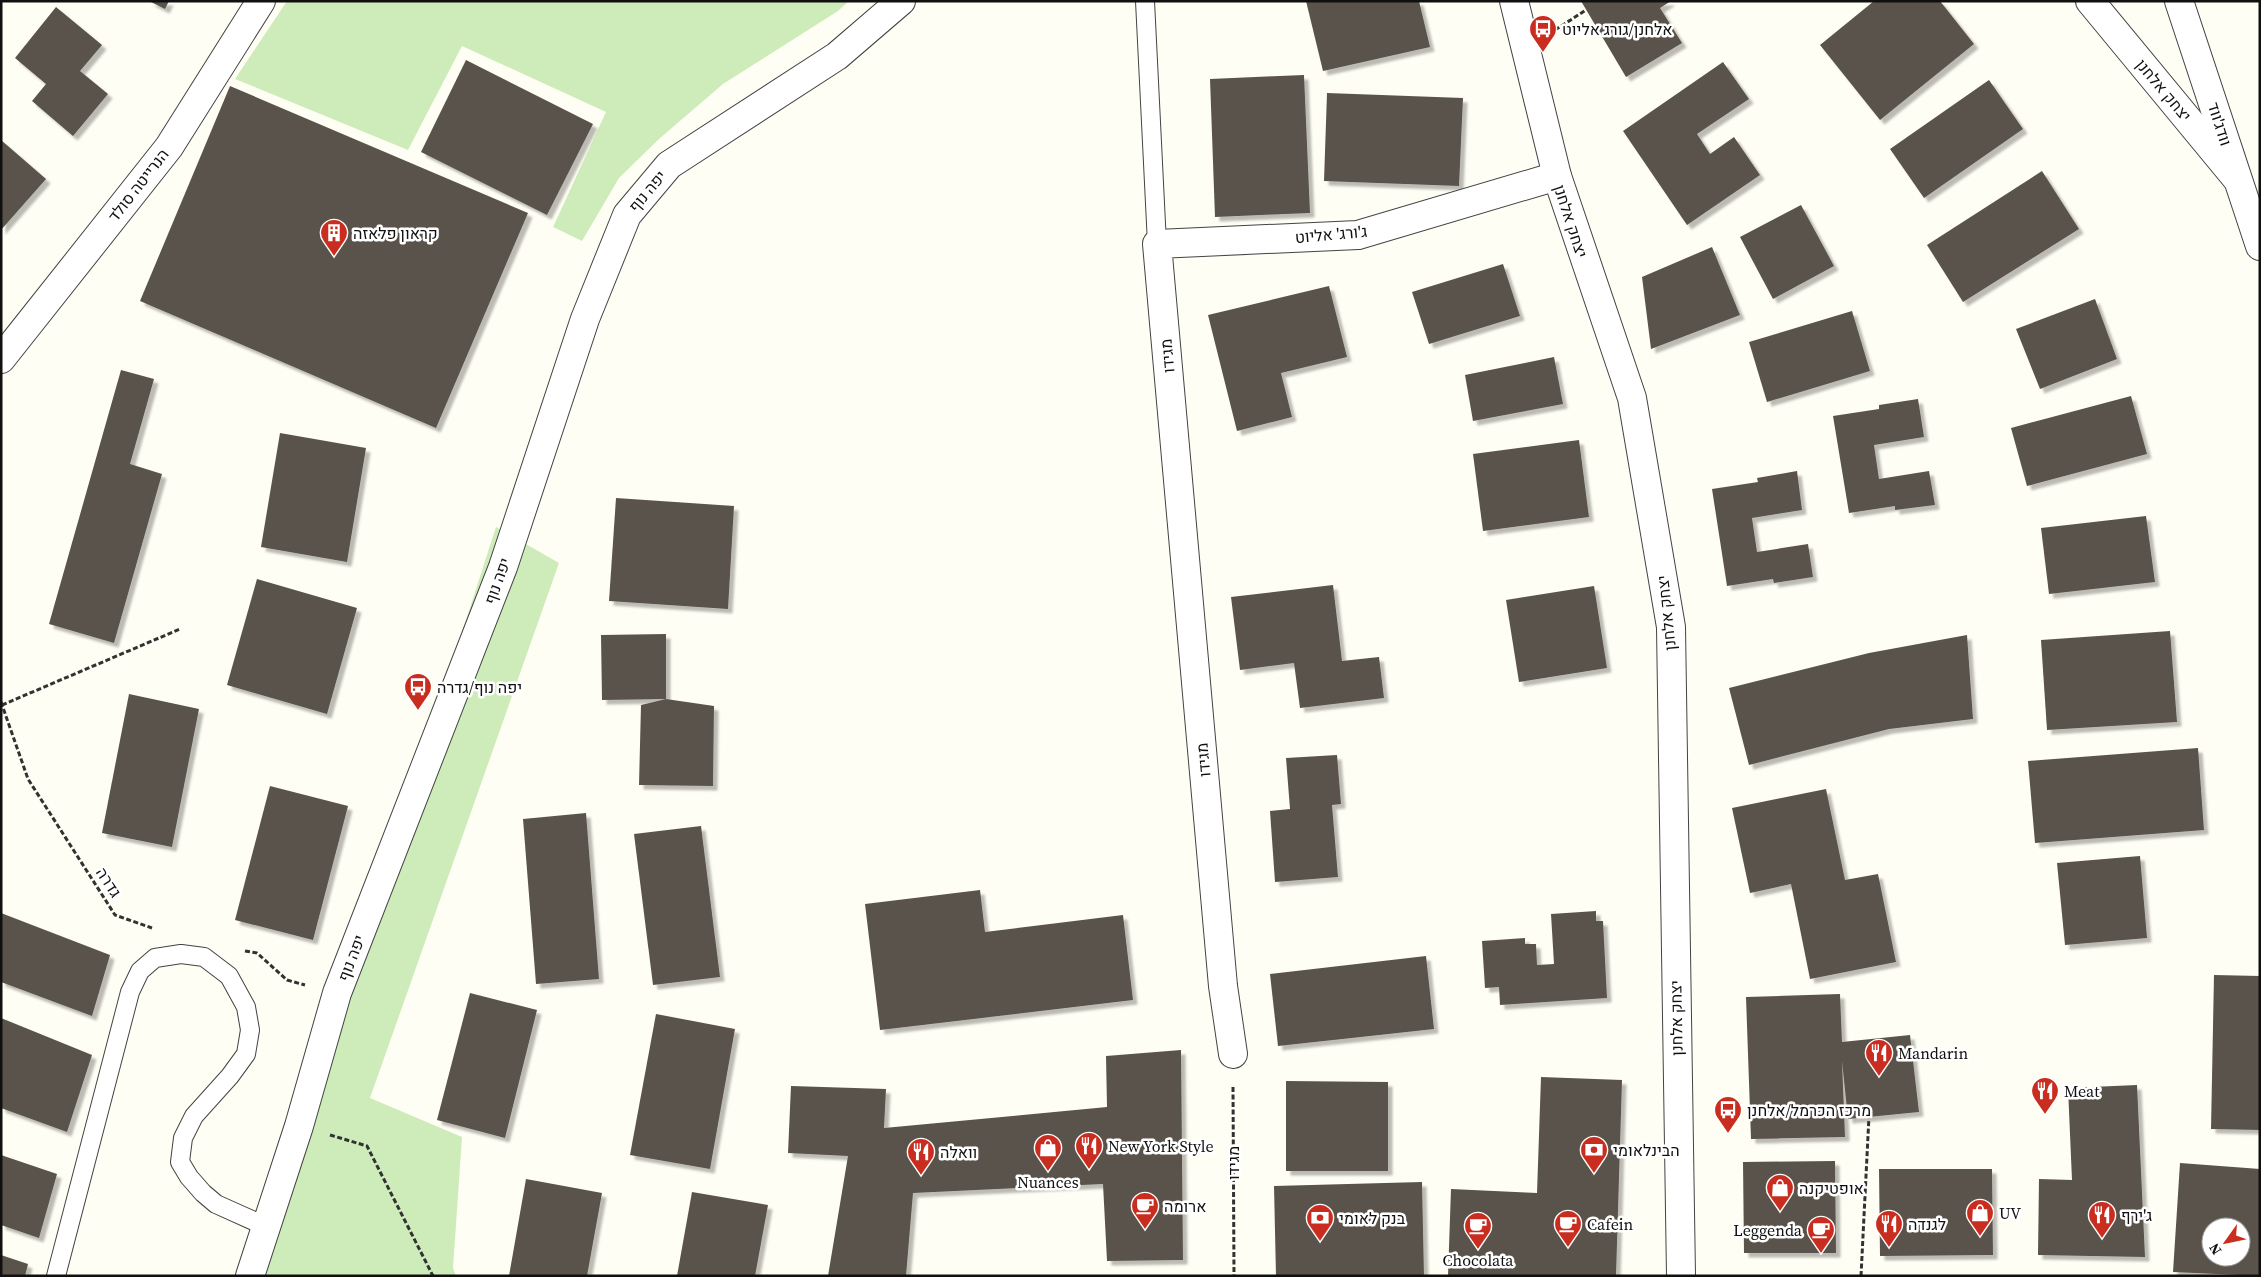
<svg xmlns="http://www.w3.org/2000/svg" width="2261" height="1277" viewBox="0 0 2261 1277" font-family="'Source Serif 4',Heebo,serif">
<style>
.green{fill:#ceecba}
.building{fill:#5a534c;fill-rule:evenodd;filter:url(#shadow)}
.lines{fill:none;stroke-linecap:round;stroke-linejoin:round}
.service-casing{stroke:#434343;stroke-width:20}
.minor-casing{stroke:#434343;stroke-width:30}
.tertiary-casing{stroke:#434343;stroke-width:30}
.path{stroke:#323232;stroke-width:3;stroke-dasharray:5 2.5;stroke-linecap:butt}
.service{stroke:#fff;stroke-width:18}
.minor{stroke:#fff;stroke-width:28}
.tertiary{stroke:#fff;stroke-width:28}
.labels{text-anchor:middle;stroke-width:5;stroke-linejoin:round;paint-order:stroke}
.poi-label{font-size:16px;fill:#101010;stroke:#fff;text-anchor:start}
.street-label{font-size:16px;fill:#101010;stroke:#fff}
</style>
<defs>
<filter id="shadow"><feDropShadow dx="4.5" dy="4.5" stdDeviation="1" flood-color="#0004"/></filter>
</defs>
<rect width="100%" height="100%" fill="#fffef4"/>
<g class="green">
<path d="M287 1H849L838 11 723 84 659 139 619 178 582 241 553 227 606 112 462 46 408 150 235 79Z"/>
<path d="M496 527 559 563 370 1098 462 1137 453 1268 456 1276H261L265 1241Z"/>
</g>
<g class="building">
<path d="M149 1H169L165 9Z"/>
<path d="M1306 1H1419L1430 47 1323 71Z"/>
<path d="M1581 1H1671L1660 8 1682 43 1626 77Z"/>
<path d="M1874 1H1940L1974 44 1880 120 1820 45Z"/>
<path d="M56 7 102 45 80 71 108 94 73 136 32 101 46 84 15 58Z"/>
<path d="M466 60 593 124 547 215 421 152Z"/>
<path d="M1723 62 1749 99 1697 134 1710 154 1734 137 1760 175 1687 225 1623 131Z"/>
<path d="M1304 75 1310 213 1215 217 1210 79Z"/>
<path d="M1989 80 2023 129 1924 198 1890 149Z"/>
<path d="M230 86 528 213 436 428 140 301Z"/>
<path d="M1327 93 1463 98 1459 186 1324 181Z"/>
<path d="M1 140 46 179 1 230Z"/>
<path d="M2042 171 2079 229 1963 302 1927 245Z"/>
<path d="M1801 205 1834 266 1773 299 1740 237Z"/>
<path d="M1712 247 1740 315 1651 349 1642 277Z"/>
<path d="M1503 264 1520 316 1429 344 1412 292Z"/>
<path d="M1329 286 1347 357 1281 373 1292 417 1237 431 1208 315Z"/>
<path d="M2095 299 2117 359 2040 389 2016 329Z"/>
<path d="M1852 311 1870 371 1767 402 1749 342Z"/>
<path d="M1554 357 1563 404 1473 421 1465 375Z"/>
<path d="M121 370 154 379 130 464 162 474 114 643 49 624Z"/>
<path d="M2131 396 2147 454 2027 486 2011 428Z"/>
<path d="M1918 399 1924 437 1874 445 1879 479 1929 471 1935 505 1895 510V506L1849 513 1833 416 1879 409V405Z"/>
<path d="M280 433 366 448 347 562 261 547Z"/>
<path d="M1579 440 1589 517 1483 531 1473 454Z"/>
<path d="M1797 471 1802 510 1752 518 1757 552 1808 544 1813 577 1774 583 1773 579 1727 586 1712 489 1758 482 1757 478Z"/>
<path d="M616 498 734 506 728 609 609 601Z"/>
<path d="M2146 516 2155 582 2049 594 2041 528Z"/>
<path d="M257 579 357 608 327 714 227 685Z"/>
<path d="M1333 585 1342 661 1379 657 1384 698 1300 708 1294 663 1240 670 1231 597Z"/>
<path d="M1594 586 1607 668 1519 682 1506 600Z"/>
<path d="M2170 631 2177 722 2047 730 2041 640Z"/>
<path d="M666 634V699L714 706 713 786 639 785 641 705 666 699 602 700 601 635Z"/>
<path d="M1967 635 1973 719 1889 729 1749 765 1729 688 1869 653Z"/>
<path d="M129 694 199 709 172 847 102 833Z"/>
<path d="M2198 748 2204 830 2035 843 2028 761Z"/>
<path d="M1337 755 1341 804 1332 805 1338 877 1275 882 1270 811 1290 809 1286 758Z"/>
<path d="M270 786 348 806 313 940 235 920Z"/>
<path d="M1826 789 1845 880 1878 874 1896 962 1810 979 1791 884 1750 893 1732 808Z"/>
<path d="M586 813 599 979 536 984 523 819Z"/>
<path d="M701 826 720 977 653 985 634 834Z"/>
<path d="M2140 856 2147 938 2065 945 2057 863Z"/>
<path d="M980 890 985 932 1123 915 1133 1000 880 1030 865 904Z"/>
<path d="M1596 911V921H1603L1607 998 1500 1005 1499 987 1485 988 1482 941 1525 938V944H1536L1537 965 1554 964 1551 914Z"/>
<path d="M1 913 110 955 92 1016 1 982Z"/>
<path d="M1426 956 1434 1029 1278 1046 1270 974Z"/>
<path d="M2214 975 2260 976V1130L2211 1129Z"/>
<path d="M470 993 537 1010 505 1138 437 1120Z"/>
<path d="M1840 994 1842 1042 1910 1035 1919 1112 1848 1119 1842 1061 1845 1137 1751 1139 1746 997Z"/>
<path d="M656 1014 735 1029 710 1169 630 1155Z"/>
<path d="M1 1018 92 1055 67 1132 1 1108Z"/>
<path d="M1181 1050 1183 1260 1107 1261 1103 1184 913 1193 906 1276H828L848 1156 788 1153 791 1086 886 1089 884 1128 1107 1107 1106 1056Z"/>
<path d="M1541 1077 1622 1080 1616 1276H1448L1451 1189 1537 1193Z"/>
<path d="M1286 1081 1388 1082V1171H1286Z"/>
<path d="M2137 1085 2145 1257 2038 1255 2039 1179 2072 1180 2068 1088Z"/>
<path d="M1 1155 57 1174 39 1238 1 1225Z"/>
<path d="M1835 1161 1836 1253H1744L1743 1162Z"/>
<path d="M2180 1163 2260 1169V1276L2173 1272ZM2211 1227H2241V1257H2211Z"/>
<path d="M1879 1169H1992L1993 1255 1880 1256Z"/>
<path d="M526 1179 602 1193 587 1276H509Z"/>
<path d="M1422 1182 1424 1276H1276L1274 1186Z"/>
<path d="M692 1192 768 1205 755 1276H677Z"/>
<path d="M1 1255 28 1264 25 1276H1Z"/>
</g>
<g class="lines">
<defs>
<g id="service">
<path d="M1145 1 1157 244"/>
<path d="M56 1276 130 992 140 971 155 958 181 954 204 957 229 976 246 1007 250 1030 246 1054 230 1076 194 1116 183 1138 180 1162 189 1177 203 1193 216 1204 265 1226"/>
</g>
<g id="minor">
<path d="M1514 1 1557 176 1632 398 1671 627 1681 1276"/>
<path d="M2090 1 2237 179"/>
<path d="M1 359 169 147 261 1"/>
<path d="M1233 1054 1223 986 1157 244 1358 235 1557 176"/>
</g>
<g id="tertiary">
<path d="M2179 1 2260 246"/>
<path d="M250 1276 299 1126 337 993 503 567 585 319 627 215 669 165 837 56 901 1"/>
</g>
</defs>
<use href="#service" class="service-casing"/>
<use href="#minor" class="minor-casing"/>
<use href="#tertiary" class="tertiary-casing"/>
<g class="path">
<path d="M1555 30 1586 10"/>
<path d="M1 702 28 779 115 915 152 928"/>
<path d="M2 705 180 629"/>
<path d="M245 951 257 953 287 980 305 985"/>
<path d="M1233 1087 1234 1276"/>
<path d="M330 1135 367 1146 433 1276"/>
<path d="M1861 1276 1869 1116"/>
</g>
<use href="#service" class="service"/>
<use href="#minor" class="minor"/>
<use href="#tertiary" class="tertiary"/>
</g>
<defs>
<symbol id="bus-pin" viewBox="-11 -11 22 30"><path d="M0 17L-7.5 6A9.5 9.5 0 1 1 7.5 6Z" fill="#c92d20" stroke="#fff"/><path d="M-5-6H5V4H4V6H2V4H-2V6H-4V4H-5ZM-3.5-4V0h7V-4ZM-3.5 1.2v1.5H-2V1.2ZM2 1.2v1.5H3.5V1.2Z" fill="#fff"/></symbol>
<symbol id="building-pin" viewBox="-11 -11 22 30"><path d="M0 17L-7.5 6A9.5 9.5 0 1 1 7.5 6Z" fill="#c92d20" stroke="#fff"/><path d="M-4-6H4V6H1V3H-1V6H-4ZM-2.5-4.3h1.7v1.8h-1.7ZM.8-4.3h1.7v1.8H.8ZM-2.5-1h1.7V.8h-1.7ZM.8-1h1.7V.8H.8Z" fill="#fff"/></symbol>
<symbol id="restaurant-pin" viewBox="-11 -11 22 30"><path d="M0 17L-7.5 6A9.5 9.5 0 1 1 7.5 6Z" fill="#c92d20" stroke="#fff"/><path d="M-5-6h1v4h1v-4h1v4h1v-4h1v5L-1.5 .5V6h-2V.5L-5-1ZM5-6V6H3V1.5H1.5Q1.5-4 5-6Z" fill="#fff"/></symbol>
<symbol id="shop-pin" viewBox="-11 -11 22 30"><path d="M0 17L-7.5 6A9.5 9.5 0 1 1 7.5 6Z" fill="#c92d20" stroke="#fff"/><path d="M-5-2.5h2.3a2.7 3.5 0 0 1 5.4 0H5L5.5 6h-11ZM-1.5-2.5h3a1.5 2.3 0 0 0-3 0Z" fill="#fff"/></symbol>
<symbol id="bank-pin" viewBox="-11 -11 22 30"><path d="M0 17L-7.5 6A9.5 9.5 0 1 1 7.5 6Z" fill="#c92d20" stroke="#fff"/><path d="M-6-4H6V4H-6ZM0-2.3a2.3 2.3 0 1 0 0 4.6a2.3 2.3 0 1 0 0-4.6Z" fill="#fff"/></symbol>
<symbol id="cafe-pin" viewBox="-11 -11 22 30"><path d="M0 17L-7.5 6A9.5 9.5 0 1 1 7.5 6Z" fill="#c92d20" stroke="#fff"/><path d="M-5.5-4.5H6V0H3Q3 3.5 0 3.5H-2.5Q-5.5 3.5-5.5 0ZM3-3.2v2h1.7v-2ZM-6 4.5H4V6H-6Z" fill="#fff"/></symbol>
</defs>
<g fill-rule="evenodd">
<use href="#bus-pin" x="1527" y="13" width="32" height="43"/>
<use href="#building-pin" x="318" y="217" width="32" height="43"/>
<use href="#bus-pin" x="402" y="671" width="32" height="43"/>
<use href="#restaurant-pin" x="1863" y="1037" width="32" height="43"/>
<use href="#restaurant-pin" x="2029" y="1075" width="32" height="43"/>
<use href="#bus-pin" x="1712" y="1094" width="32" height="43"/>
<use href="#restaurant-pin" x="1073" y="1130" width="32" height="43"/>
<use href="#shop-pin" x="1032" y="1132" width="32" height="43"/>
<use href="#bank-pin" x="1578" y="1134" width="32" height="43"/>
<use href="#restaurant-pin" x="905" y="1136" width="32" height="43"/>
<use href="#shop-pin" x="1764" y="1172" width="32" height="43"/>
<use href="#cafe-pin" x="1129" y="1190" width="32" height="43"/>
<use href="#shop-pin" x="1964" y="1197" width="32" height="43"/>
<use href="#restaurant-pin" x="2086" y="1199" width="32" height="43"/>
<use href="#bank-pin" x="1304" y="1202" width="32" height="43"/>
<use href="#cafe-pin" x="1552" y="1208" width="32" height="43"/>
<use href="#restaurant-pin" x="1873" y="1208" width="32" height="43"/>
<use href="#cafe-pin" x="1462" y="1210" width="32" height="43"/>
<use href="#cafe-pin" x="1805" y="1214" width="32" height="43"/>
</g>
<g class="labels">
<g class="poi-label">
<text x="1562" y="35">אלחנן/גורג אליוט</text>
<text x="353" y="239">קראון פלאזה</text>
<text x="437" y="693">יפה נוף/גדרה</text>
<text x="1898" y="1059">Mandarin</text>
<text x="2064" y="1097">Meat</text>
<text x="1747" y="1116">מרכז הכרמל/אלחנן</text>
<text x="1108" y="1152">New York Style</text>
<text x="1613" y="1156">הבינלאומי</text>
<text x="940" y="1158">וואלה</text>
<text x="1048" y="1188" text-anchor="middle">Nuances</text>
<text x="1799" y="1194">אופטיקנה</text>
<text x="1164" y="1212">ארומה</text>
<text x="1999" y="1219">UV</text>
<text x="2121" y="1221">ג'ירף</text>
<text x="1339" y="1224">בנק לאומי</text>
<text x="1587" y="1230">Cafein</text>
<text x="1908" y="1230">לגנדה</text>
<text x="1802" y="1236" text-anchor="end">Leggenda</text>
<text x="1478" y="1266" text-anchor="middle">Chocolata</text>
</g>
<g class="street-label">
<text transform="translate(2164 90) rotate(50)" y="6">יצחק אלחנן</text>
<text transform="translate(2220 124) rotate(72)" y="6">וודג'ווד</text>
<text transform="translate(138 185) rotate(-52)" y="6">הנרייטה סולד</text>
<text transform="translate(647 191) rotate(-50)" y="6">יפה נוף</text>
<text transform="translate(1571 221) rotate(72)" y="6">יצחק אלחנן</text>
<text transform="translate(1331 234) rotate(-5)" y="6">ג'ורג' אליוט</text>
<text transform="translate(1167 356) rotate(-95)" y="6">מגידו</text>
<text transform="translate(497 581) rotate(-70)" y="6">יפה נוף</text>
<text transform="translate(1666 613) rotate(-96)" y="6">יצחק אלחנן</text>
<text transform="translate(1203 760) rotate(-95)" y="6">מגידו</text>
<text transform="translate(109 882) rotate(57)" y="6">גדרה</text>
<text transform="translate(351 958) rotate(-69)" y="6">יפה נוף</text>
<text transform="translate(1676 1018) rotate(-91)" y="6">יצחק אלחנן</text>
<text transform="translate(1233 1163) rotate(-90)" y="6">מגידו</text>
</g>
</g>
<rect width="2261" height="1277" fill="none" stroke="#101010" stroke-width="5"/>
<g transform="translate(2226 1242) rotate(237)"><circle r="24" fill="#ffffff" stroke="#9f9f9f"/>
<path d="M0-4L9 19L0 12L-9 19Z" fill="#c92d20"/>
<text y="-8" font-size="14" font-weight="bold" text-anchor="middle" fill="#101010">N</text>
</g>
</svg>
